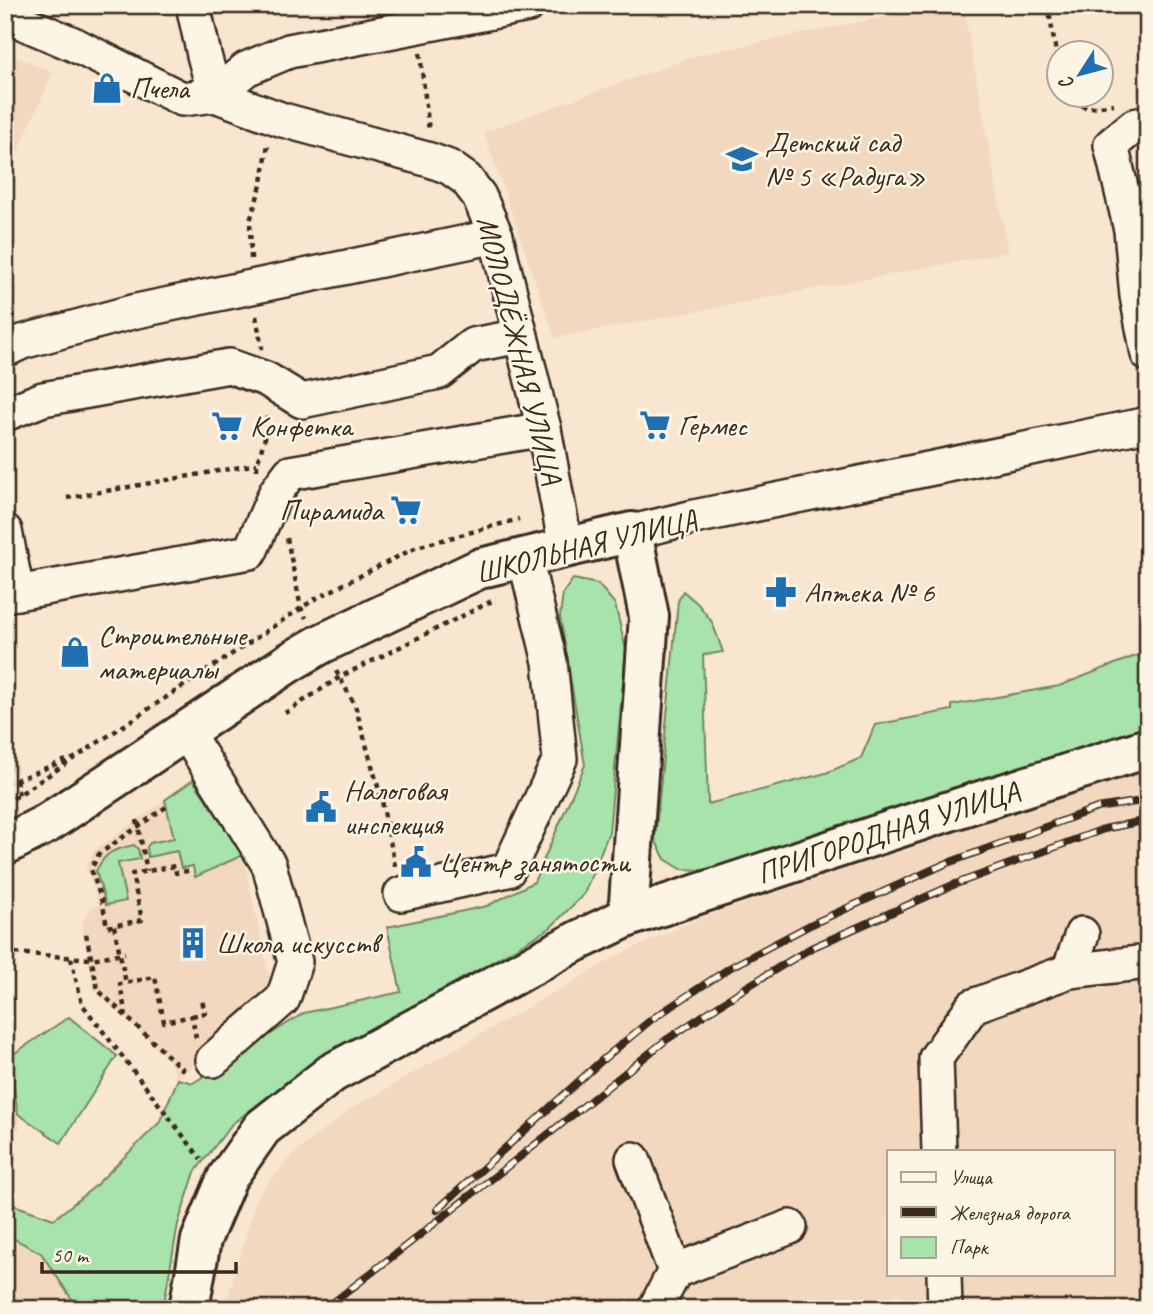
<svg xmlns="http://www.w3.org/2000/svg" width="1153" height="1314" viewBox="0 0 1153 1314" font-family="Caveat,sans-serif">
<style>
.built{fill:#f1d8be;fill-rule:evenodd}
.green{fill:#a7e3aa;stroke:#718664;stroke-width:2}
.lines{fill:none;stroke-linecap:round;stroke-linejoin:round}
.minor-casing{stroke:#3b2a1e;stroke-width:38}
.major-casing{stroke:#3b2a1e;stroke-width:44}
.path{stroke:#3b2a1e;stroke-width:4.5;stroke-dasharray:5 5;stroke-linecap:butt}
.minor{stroke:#fcf5e5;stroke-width:33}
.major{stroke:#fcf5e5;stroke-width:38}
.rail-casing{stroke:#3b2a1e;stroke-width:8}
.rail{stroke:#fcf5e5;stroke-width:5;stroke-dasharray:16;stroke-linecap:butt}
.labels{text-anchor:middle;stroke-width:5;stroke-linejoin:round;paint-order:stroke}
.poi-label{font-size:30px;fill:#3b2a1e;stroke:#fcf5e5;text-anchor:start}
.street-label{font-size:30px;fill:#3b2a1e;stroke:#fcf5e5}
</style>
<rect width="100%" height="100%" fill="#f8e6d0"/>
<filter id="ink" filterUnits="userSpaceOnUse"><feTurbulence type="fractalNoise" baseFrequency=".0143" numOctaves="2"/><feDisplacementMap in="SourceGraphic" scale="14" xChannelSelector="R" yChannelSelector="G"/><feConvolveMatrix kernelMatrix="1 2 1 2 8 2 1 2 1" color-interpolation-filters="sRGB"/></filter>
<g filter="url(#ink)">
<g class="built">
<path d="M944 5H963L1008 252 555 338 484 132 698 55Z"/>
<path d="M5 52 53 73 5 180Z"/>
<path d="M5 704 18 771 5 773Z"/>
<path d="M1148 769V1309H210L229 1294 257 1196 293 1154 351 1109 621 954 698 919ZM889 1151H1113V1274H889Z"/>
<path d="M193 780 243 855 271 986 263 1005 178 1079 171 1064 152 1043 94 990 82 923 92 907 99 906 86 866 95 850Z"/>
<path d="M5 1057H9L20 1130 5 1132Z"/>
<path d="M5 1234 41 1253 73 1301 60 1309H5Z"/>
</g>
<g class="green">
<path d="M573 579 598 584 615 604 626 650 609 832 584 894 550 928 292 1078 232 1124 195 1172 178 1224 163 1309H60L73 1301 41 1253 5 1234V1202L54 1219 94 1187 159 1123 178 1079 193 1083 304 1013 401 992 387 927 487 906 534 882 585 765 560 617 563 593Z"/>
<path d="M683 591 698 604 712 622 723 652 703 655 708 804 826 773 861 758 875 725 952 710V705L1059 686 1148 651V726L721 871 681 869 665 859 655 840 678 601Z"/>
<path d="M193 780 243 855 195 877 193 866 181 868 177 851 148 857 147 847 150 843 174 838 165 800Z"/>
<path d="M134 845 138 849 140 859 118 863 126 901 106 905 96 871C106 851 113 850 134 845Z"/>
<path d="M69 1017 117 1056 61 1143 18 1114 9 1057Z"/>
</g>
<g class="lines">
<defs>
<g id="minor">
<path d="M193 5 204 55 215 95 283 120 430 160 449 167 466 179 479 196 496 236 544 429 566 548"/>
<path d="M5 15 73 44 182 99 215 95 246 69 289 51 528 5"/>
<path d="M1148 123 1134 126 1111 145 1131 230 1137 296 1148 354"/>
<path d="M5 350 22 342 132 312 496 236"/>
<path d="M5 414 43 399 229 366 266 379 302 401 439 372 473 345 521 336"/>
<path d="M5 531 17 593"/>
<path d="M632 532 694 517 1148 424"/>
<path d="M5 595 250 552 276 492 290 473 544 429"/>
<path d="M186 732 269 865 295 962 283 999 213 1060"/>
<path d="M401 894 508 870 560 759 550 662 525 558"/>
<path d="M1069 971 1148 962"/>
<path d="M939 1151 936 1058 973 1006 1069 971 1082 934"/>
<path d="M633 1159 675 1271"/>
<path d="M944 1274 945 1309"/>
<path d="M655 1309 675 1271 790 1227"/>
</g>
<g id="major">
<path d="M5 845 46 824 290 662 321 644 481 568 632 532 649 616 628 917"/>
<path d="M189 1309 201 1240 227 1178 262 1128 332 1073 577 941 628 917 971 804 1148 748"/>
</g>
</defs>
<use href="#minor" class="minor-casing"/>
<use href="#major" class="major-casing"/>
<g class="path">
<path d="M1048 5 1058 64"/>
<path d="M420 53 429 131"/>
<path d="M1065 94 1086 108 1114 104"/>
<path d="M251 259 250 221 262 182 268 144"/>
<path d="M256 316 262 349"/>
<path d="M257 470V464L267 431V413"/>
<path d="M67 498 257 464"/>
<path d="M287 538 301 608 306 618"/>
<path d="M336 671 355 705 382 801 395 866"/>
<path d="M285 713 340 677 496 599"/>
<path d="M16 780 19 796"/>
<path d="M5 782 16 780 71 758"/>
<path d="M5 804 315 599 417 547 519 519"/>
<path d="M166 807 99 854 91 869 103 905 107 927 142 920 132 874 175 866 176 873 193 870"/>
<path d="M137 820 147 871"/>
<path d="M114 926 126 983"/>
<path d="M86 934 98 990 182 1069 187 1068"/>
<path d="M5 954 15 953 91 959 125 953"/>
<path d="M71 958 82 1004 201 1159"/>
<path d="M126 1016 120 984 155 977 164 1022 192 1016 196 1038"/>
<path d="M192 1016 205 1013 202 1000"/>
</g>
<use href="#minor" class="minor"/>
<use href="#major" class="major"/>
<defs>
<g id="rail">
<path d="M437 1210 600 1062 652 1019 731 967 810 925 945 864 1097 808 1148 800"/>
<path d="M325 1309 540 1141 666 1040 745 988 811 948 953 885 1104 829 1148 820"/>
</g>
</defs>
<use href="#rail" class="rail-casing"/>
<use href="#rail" class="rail"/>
</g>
</g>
<defs>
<symbol id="shop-bare" viewBox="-9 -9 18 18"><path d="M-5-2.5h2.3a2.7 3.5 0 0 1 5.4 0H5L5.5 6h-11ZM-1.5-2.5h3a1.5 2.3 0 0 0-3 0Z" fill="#1f6fb2" stroke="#fcf5e5" stroke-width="2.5" paint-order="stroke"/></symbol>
<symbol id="school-bare" viewBox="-9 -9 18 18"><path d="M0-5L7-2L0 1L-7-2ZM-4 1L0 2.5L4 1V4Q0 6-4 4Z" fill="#1f6fb2" stroke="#fcf5e5" stroke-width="2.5" paint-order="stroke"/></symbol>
<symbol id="supermarket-bare" viewBox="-9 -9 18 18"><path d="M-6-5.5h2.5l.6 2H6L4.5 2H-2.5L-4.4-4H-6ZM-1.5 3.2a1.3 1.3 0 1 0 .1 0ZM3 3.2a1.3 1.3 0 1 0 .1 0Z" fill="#1f6fb2" stroke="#fcf5e5" stroke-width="2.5" paint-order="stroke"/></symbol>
<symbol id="pharmacy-bare" viewBox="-9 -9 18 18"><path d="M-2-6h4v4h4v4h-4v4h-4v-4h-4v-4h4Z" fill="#1f6fb2" stroke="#fcf5e5" stroke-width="2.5" paint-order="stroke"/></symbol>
<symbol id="civic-bare" viewBox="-9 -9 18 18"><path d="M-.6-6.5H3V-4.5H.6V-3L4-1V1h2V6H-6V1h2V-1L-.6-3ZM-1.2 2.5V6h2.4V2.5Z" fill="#1f6fb2" stroke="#fcf5e5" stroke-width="2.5" paint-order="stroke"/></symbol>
<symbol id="building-bare" viewBox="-9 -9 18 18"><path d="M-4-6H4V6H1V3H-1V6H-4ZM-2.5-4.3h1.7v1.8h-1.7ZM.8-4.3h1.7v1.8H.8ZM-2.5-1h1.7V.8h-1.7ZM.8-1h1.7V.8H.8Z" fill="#1f6fb2" stroke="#fcf5e5" stroke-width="2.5" paint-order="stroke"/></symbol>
</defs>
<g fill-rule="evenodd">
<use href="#shop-bare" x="85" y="66" width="44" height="44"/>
<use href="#school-bare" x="720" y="137" width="44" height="44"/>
<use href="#supermarket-bare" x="633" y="403" width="44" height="44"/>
<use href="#supermarket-bare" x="205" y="404" width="44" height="44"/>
<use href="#supermarket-bare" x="384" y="488" width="44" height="44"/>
<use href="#pharmacy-bare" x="759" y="570" width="44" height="44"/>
<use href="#shop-bare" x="53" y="630" width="44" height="44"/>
<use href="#civic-bare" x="299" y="785" width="44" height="44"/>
<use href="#civic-bare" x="394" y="840" width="44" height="44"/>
<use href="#building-bare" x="171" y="921" width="44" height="44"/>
</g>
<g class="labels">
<g class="poi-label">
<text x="130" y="98">Пчела</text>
<text x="765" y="152">Детский сад<tspan x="765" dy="34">№ 5 «Радуга»</tspan></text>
<text x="678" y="435">Гермес</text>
<text x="250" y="436">Конфетка</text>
<text x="383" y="520" text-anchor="end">Пирамида</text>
<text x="804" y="602">Аптека № 6</text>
<text x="98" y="645">Строительные<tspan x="98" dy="34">материалы</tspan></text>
<text x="344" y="800">Налоговая<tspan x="344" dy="34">инспекция</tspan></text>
<text x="439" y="872">Центр занятости</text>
<text x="216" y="953">Школа искусств</text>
</g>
<g class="street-label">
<text transform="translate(520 350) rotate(76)" y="10">МОЛОДЁЖНАЯ УЛИЦА</text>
<text transform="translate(586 546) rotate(-14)" y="10">ШКОЛЬНАЯ УЛИЦА</text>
<text transform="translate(888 832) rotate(-18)" y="10">ПРИГОРОДНАЯ УЛИЦА</text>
</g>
</g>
<rect width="1153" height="1314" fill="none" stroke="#fcf5e5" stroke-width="28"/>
<rect x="14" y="14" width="1125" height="1286" fill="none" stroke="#3b2a1e" stroke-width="2.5" filter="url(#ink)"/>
<rect x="887" y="1150" width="228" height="126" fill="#fcf5e5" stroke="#afa495" stroke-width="2"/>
<rect x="901" y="1172" width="35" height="10" fill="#fcf5e5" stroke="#afa495" stroke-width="2"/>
<text x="950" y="1184" font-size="21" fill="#3b2a1e">Улица</text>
<rect x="901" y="1207" width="35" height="10" fill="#3b2a1e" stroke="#afa495" stroke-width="2"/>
<text x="950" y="1220" font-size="21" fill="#3b2a1e">Железная дорога</text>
<rect x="901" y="1237" width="35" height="21" fill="#a7e3aa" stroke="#afa495" stroke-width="2"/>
<text x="950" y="1254" font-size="21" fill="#3b2a1e">Парк</text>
<g transform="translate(1080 74) rotate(234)"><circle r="33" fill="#fcf5e5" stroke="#afa495" stroke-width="2"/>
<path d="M0-5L12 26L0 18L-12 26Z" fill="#1f6fb2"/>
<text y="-10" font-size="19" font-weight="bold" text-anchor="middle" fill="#3b2a1e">С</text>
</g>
<path d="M42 1262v10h194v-10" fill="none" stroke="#3b2a1e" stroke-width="3.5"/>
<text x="52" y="1262" font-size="21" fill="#3b2a1e" stroke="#fcf5e5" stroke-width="5" paint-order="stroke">50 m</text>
</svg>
